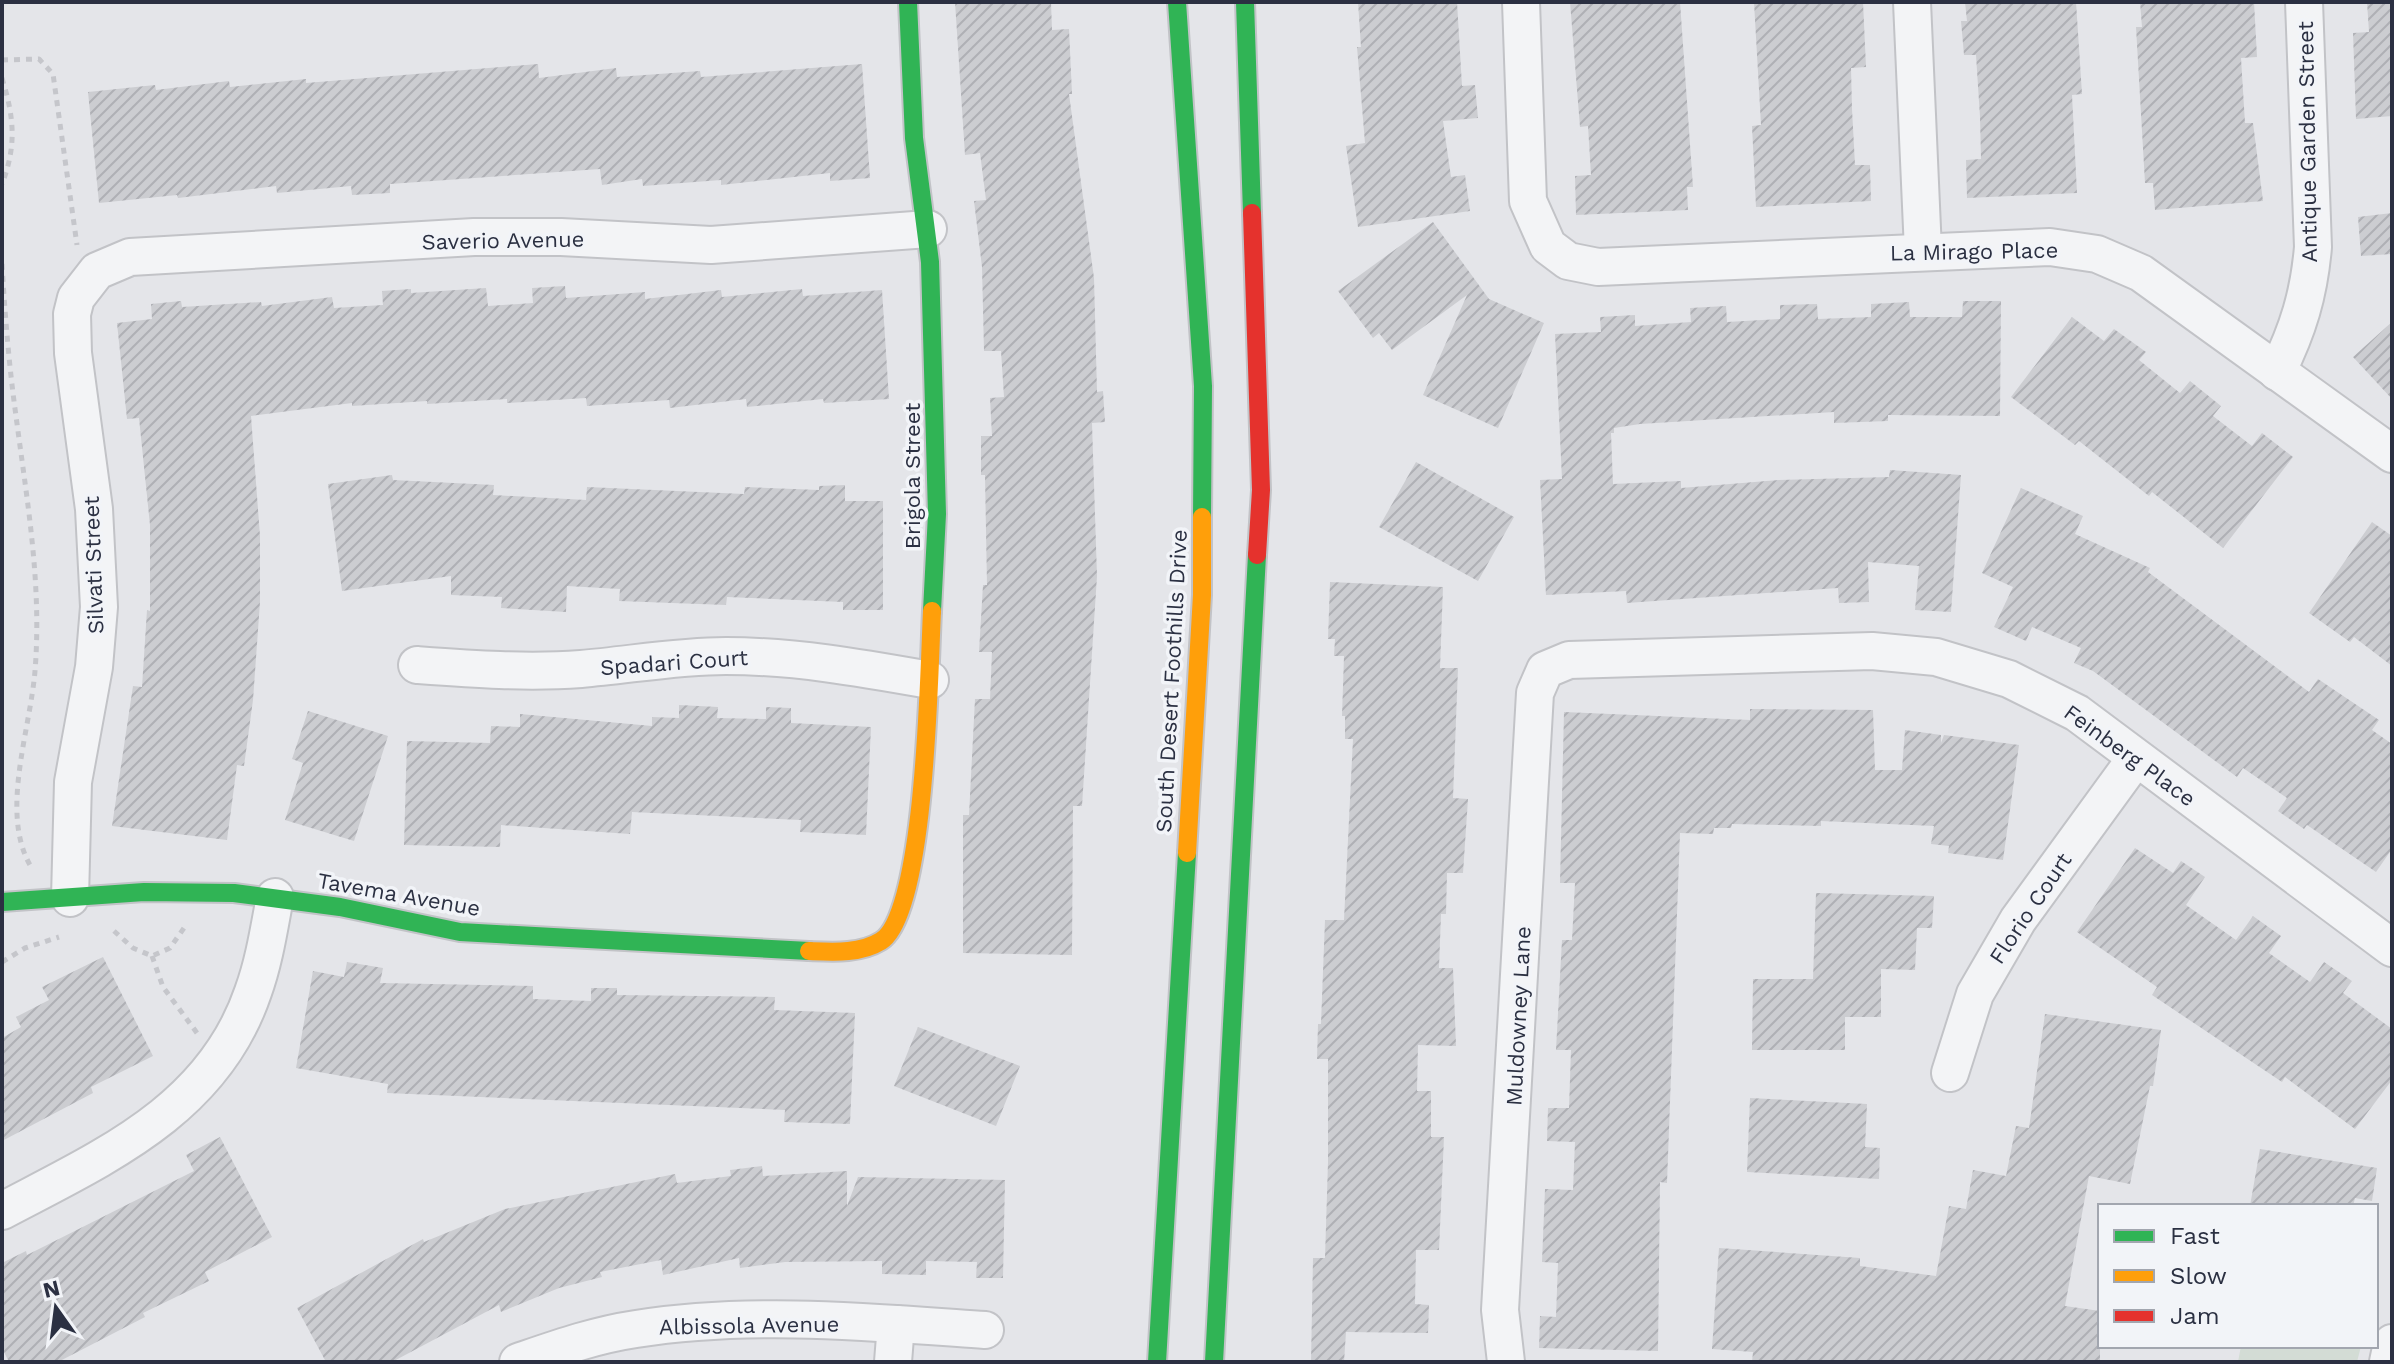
<svg xmlns="http://www.w3.org/2000/svg" width="2394" height="1364" viewBox="0 0 2394 1364" font-family="'Work Sans',sans-serif">
<style>
.park{fill:#d3dcd5}
.building{fill:url(#building-hatch)}
.lines{fill:none;stroke-linecap:round;stroke-linejoin:round}
.street-casing{stroke:#c2c3c7;stroke-width:40}
.fast-casing{stroke:#c2c3c7;stroke-width:22}
.slow-casing{stroke:#c2c3c7;stroke-width:22}
.jam-casing{stroke:#c2c3c7;stroke-width:22}
.path{stroke:#c5c6cb;stroke-width:5;stroke-dasharray:6 6;stroke-linecap:butt}
.street{stroke:#f3f4f6;stroke-width:36}
.fast{stroke:#30b455;stroke-width:18}
.slow{stroke:#ff9f0a;stroke-width:18}
.jam{stroke:#e5322d;stroke-width:18}
.labels{text-anchor:middle;stroke-width:7;stroke-linejoin:round;paint-order:stroke}
.street-label{font-size:22px;fill:#2b3042;stroke:#f2f4f8}
</style>
<defs>
<pattern id="building-hatch" width="6" height="6" patternUnits="userSpaceOnUse" patternTransform="scale(2)"><rect width="6" height="6" fill="#cccdd1"/><path d="M-1 1l2-2M0 6l6-6M5 7l2-2" fill="none" stroke="#afb0b5"/></pattern>
</defs>
<rect width="100%" height="100%" fill="#e4e5e9"/>
<path class="park" d="M2241 1346H2361L2357 1362H2238Z"/>
<g class="building">
<path d="M955 2H1051L1052 30 1069 29 1072 94H1069L1094 278 1097 392 1103 391 1105 422 1092 423 1097 576 1082 806H1073L1072 955 963 953V815H969L975 699H990L992 652H979L983 585H987L985 475H981V436H992L990 398 1004 397 1001 351H984L982 267 974 201 986 200 980 153 965 155Z"/>
<path d="M1358 2H1457L1462 86 1475 85 1478 118 1443 121 1451 177 1465 175 1470 211 1358 227 1346 146 1365 143 1357 47H1361Z"/>
<path d="M1570 2H1680L1693 187H1687L1688 210 1576 215 1575 176 1591 175 1588 126 1580 127Z"/>
<path d="M1754 2H1863L1866 67 1851 68 1852 109 1855 165H1870L1871 201 1756 207 1752 126 1761 125Z"/>
<path d="M1965 2H2076L2082 94 2072 95 2077 193 1967 198 1966 160 1981 159 1980 117 1976 55H1964L1961 21H1967Z"/>
<path d="M2140 2H2254L2257 57 2241 58 2245 123H2253L2263 201 2155 210 2153 183H2145L2136 27H2142Z"/>
<path d="M2367 2H2392V116L2356 119 2353 33 2369 32Z"/>
<path d="M538 64 539 78 616 68 617 77 700 71 701 77 862 64 870 178 830 181V173L721 185V180L643 186 642 179 602 185 600 169 390 184V193L352 195 351 186 277 193 276 186 178 198 177 195 99 203 88 92 155 85 156 90 229 81 230 87 306 79V83Z"/>
<path d="M2392 213V254L2361 256 2358 217Z"/>
<path d="M1433 222 1489 299 1544 323 1498 428 1423 395 1467 295 1392 350 1379 333 1373 338 1338 291Z"/>
<path d="M565 286 566 298 645 292V299L721 290 722 297 802 289 803 296 882 290 889 399 824 403 823 399 747 407 746 399 670 408 669 400 587 406 586 398 507 403V399L427 404V401L352 406V403L251 416 260 536V602L253 700 244 766 237 765 227 840 112 826 133 686 142 687 147 610 150 611V525L139 418 127 419 117 323 152 319 151 304 181 301 182 307 261 302 262 306 332 297 334 308 383 305 382 291 411 289V293L486 288 488 306 533 303 532 288Z"/>
<path d="M1963 301H2001L2000 416 1888 415V421L1834 423V412L1640 424 1614 428V433H1611L1613 484 1681 481V488L1779 480 1889 477 1890 470 1961 475 1951 612 1915 610 1919 566 1868 562 1869 602 1839 603 1838 588 1627 603 1626 591 1546 595 1540 480 1562 479 1555 334 1601 332 1600 317 1635 315V326L1691 322 1690 308 1726 306 1727 322 1780 319V305L1817 304 1818 319 1871 317V304L1909 302 1910 317H1962Z"/>
<path d="M2072 317 2104 341 2114 329 2146 352 2139 360 2180 393 2190 381 2221 406 2213 416 2252 446 2262 433 2293 457 2223 548 2152 492 2149 496 2079 441 2075 445 2011 397Z"/>
<path d="M2392 322V399L2353 357Z"/>
<path d="M1416 462 1514 517 1478 581 1379 527Z"/>
<path d="M392 475 393 480 494 485 493 495 586 500 587 487 744 494 745 487 819 490V486L845 485V501H883V610H843V602L727 597 726 605 619 601 620 589 567 586 566 612 501 608 502 597 451 595V576L342 591 328 484Z"/>
<path d="M2021 488 2083 516 2075 534 2150 568 2148 572 2309 692 2318 679 2379 720 2372 730 2392 744V849L2376 872 2307 825 2304 829 2278 811 2287 798 2243 768 2237 777 2093 671 2074 663 2081 648 2032 627 2026 641 1994 627 2013 587 1982 573Z"/>
<path d="M2372 522 2392 536V666L2354 637 2350 642 2309 613Z"/>
<path d="M1330 582 1443 587 1440 668H1458L1453 798 1468 799 1463 873H1447L1446 914H1441L1439 968H1453L1456 1046 1418 1045 1417 1091H1431V1137H1444L1439 1250H1416L1415 1304 1429 1305 1428 1333 1346 1332 1344 1362H1311L1313 1258H1325L1328 1162V1059H1317L1318 1024H1321L1325 920H1344L1353 739H1345V716H1342L1344 656H1334L1335 639H1328Z"/>
<path d="M679 705 718 707 717 718 766 719V707L791 708V723L871 727 866 835 800 832 801 820 632 812 630 834 501 825 500 847 404 845 407 741 490 743 491 726 520 727V714L652 726V717L679 718Z"/>
<path d="M1750 709 1873 710 1875 770H1902L1905 730 1941 735V743L1944 735 2019 745 2003 860 1948 853 1949 846 1931 844 1934 826 1821 821V826L1732 824 1731 828H1714L1713 834 1680 833 1667 1183 1660 1182 1658 1351 1539 1348 1540 1316 1556 1317 1558 1263 1542 1262 1545 1189 1573 1190 1575 1142 1547 1141 1548 1108H1569L1571 1050H1556L1562 940H1572L1575 883H1560L1564 712 1750 720Z"/>
<path d="M308 711 388 736 354 841 285 820 303 763 292 759Z"/>
<path d="M2135 848 2173 873 2181 861 2205 877 2186 905 2236 940 2253 916 2281 936 2269 953 2310 982 2324 962 2352 981 2343 993 2392 1029V1080L2355 1129 2285 1077 2282 1082 2152 995 2157 987 2077 932Z"/>
<path d="M1816 893 1934 896 1932 928H1917L1915 970 1881 969V1017H1845V1050H1752L1753 979H1813Z"/>
<path d="M103 957 153 1056 91 1087 93 1093 2 1141V1038L21 1027 16 1017 49 1000 42 987Z"/>
<path d="M347 962 383 968 380 983 533 986V999L591 1001V988H617V995L775 997 774 1010 855 1013 850 1124 784 1122 785 1110 387 1093 388 1084 296 1068 313 971 344 977Z"/>
<path d="M2045 1014 2161 1030 2153 1086H2150L2130 1184 2089 1176 2065 1306 2100 1311V1362H1752L1753 1352 1712 1349 1719 1248 1860 1258V1266L1936 1276 1949 1206 1966 1209 1973 1170 2006 1176 2016 1126 2029 1128Z"/>
<path d="M918 1027 1020 1066 996 1126 894 1086Z"/>
<path d="M1750 1098 1867 1104 1865 1147 1880 1148 1879 1179 1747 1172Z"/>
<path d="M220 1137 272 1237 205 1272 209 1281 143 1313 145 1317 58 1362H9L2 1348V1263L26 1251 27 1255 194 1171 186 1155Z"/>
<path d="M2260 1149 2377 1168 2372 1201 2355 1198 2353 1206H2250Z"/>
<path d="M762 1166 763 1176 847 1171V1206L858 1177 1005 1180 1003 1278H976L977 1262 926 1261V1275L882 1274V1261L785 1262 740 1268 739 1258 663 1275 661 1260 600 1272 602 1277 559 1288 501 1312 499 1305 392 1362H326L297 1308 423 1239 424 1242 505 1209 675 1174 677 1183 731 1176 730 1170Z"/>
</g>
<g class="lines">
<defs>
<g id="street">
<path d="M1521 2 1528 201 1548 246 1568 261 1598 267 2050 247 2097 254 2141 273 2392 454"/>
<path d="M1912 2 1923 251"/>
<path d="M2277 372C2298 330 2309 294 2313 247L2304 2"/>
<path d="M417 665C472 669 526 673 581 669 629 665 677 656 726 656 795 656 862 668 930 680"/>
<path d="M70 898 73 782 94 667 99 607 94 509 73 353 72 314 76 298 97 271 130 257 474 237H561L711 245 928 229"/>
<path d="M1950 1073 1975 994 2018 920 2136 758"/>
<path d="M2 1211C104 1157 213 1110 253 992 264 962 269 929 275 897"/>
<path d="M518 1362C556 1349 595 1335 636 1329 751 1311 870 1322 985 1330"/>
<path d="M893 1362 896 1324"/>
<path d="M1506 1362 1500 1310 1535 693 1545 670 1569 660 1872 651 1936 657 2009 679 2077 713 2392 948"/>
<path d="M2388 1362 2392 1343"/>
</g>
<g id="fast">
<path d="M908 2 914 138 930 262 937 514 932 611"/>
<path d="M1177 2 1203 386 1202 517"/>
<path d="M1245 2 1252 213"/>
<path d="M2 902 144 892 234 893 340 907 460 932 809 951"/>
<path d="M1157 1362 1187 853"/>
<path d="M1214 1362 1257 555"/>
</g>
<g id="slow">
<path d="M1187 853 1202 595V517"/>
<path d="M809 951C833 952 860 954 881 941 926 913 929 669 932 611"/>
</g>
<path id="jam" d="M1252 213 1261 490 1257 555"/>
</defs>
<use href="#street" class="street-casing"/>
<use href="#fast" class="fast-casing"/>
<use href="#slow" class="slow-casing"/>
<use href="#jam" class="jam-casing"/>
<g class="path">
<path d="M2 60 39 59 53 74 77 245"/>
<path d="M2 78C14 117 17 145 2 184"/>
<path d="M2 264C5 315 9 366 16 416 27 501 42 584 35 671 30 731 0 812 30 865"/>
<path d="M114 931 133 948 152 956 170 948 184 928"/>
<path d="M152 956 163 987 197 1033"/>
<path d="M2 962 25 948 59 937"/>
</g>
<use href="#street" class="street"/>
<use href="#fast" class="fast"/>
<use href="#slow" class="slow"/>
<use href="#jam" class="jam"/>
</g>
<g class="labels">
<g class="street-label">
<text transform="translate(2307 142) rotate(-91)" y="8">Antique Garden Street</text>
<text transform="translate(503 240) rotate(-1)" y="8">Saverio Avenue</text>
<text transform="translate(1974 251) rotate(-1)" y="8">La Mirago Place</text>
<text transform="translate(912 476) rotate(-90)" y="8">Brigola Street</text>
<text transform="translate(93 565) rotate(-92)" y="8">Silvati Street</text>
<text transform="translate(674 662) rotate(-4)" y="8">Spadari Court</text>
<text transform="translate(1171 681) rotate(-87)" y="8">South Desert Foothills Drive</text>
<text transform="translate(2130 755) rotate(36)" y="8">Feinberg Place</text>
<text transform="translate(399 894) rotate(10)" y="8">Tavema Avenue</text>
<text transform="translate(2030 908) rotate(-56)" y="8">Florio Court</text>
<text transform="translate(1518 1016) rotate(-87)" y="8">Muldowney Lane</text>
<text transform="translate(749 1325) rotate(-1)" y="8">Albissola Avenue</text>
</g>
</g>
<rect width="2394" height="1364" fill="none" stroke="#2b3042" stroke-width="8"/>
<rect x="2098" y="1204" width="280" height="144" fill="#f2f4f8" stroke="#a2a6af" stroke-width="2"/>
<rect x="2114" y="1230" width="40" height="12" fill="#30b455" stroke="#a2a6af" stroke-width="2"/>
<text x="2170" y="1244" font-size="24" fill="#2b3042">Fast</text>
<rect x="2114" y="1270" width="40" height="12" fill="#ff9f0a" stroke="#a2a6af" stroke-width="2"/>
<text x="2170" y="1284" font-size="24" fill="#2b3042">Slow</text>
<rect x="2114" y="1310" width="40" height="12" fill="#e5322d" stroke="#a2a6af" stroke-width="2"/>
<text x="2170" y="1324" font-size="24" fill="#2b3042">Jam</text>
<g transform="translate(56 1308) rotate(346)" stroke="#f2f4f8" stroke-width="6" paint-order="stroke">
<path d="M0-6L14 30L0 20L-14 30Z" fill="#2b3042"/>
<text y="-12" font-size="22" font-weight="bold" text-anchor="middle" fill="#2b3042">N</text>
</g>
</svg>
